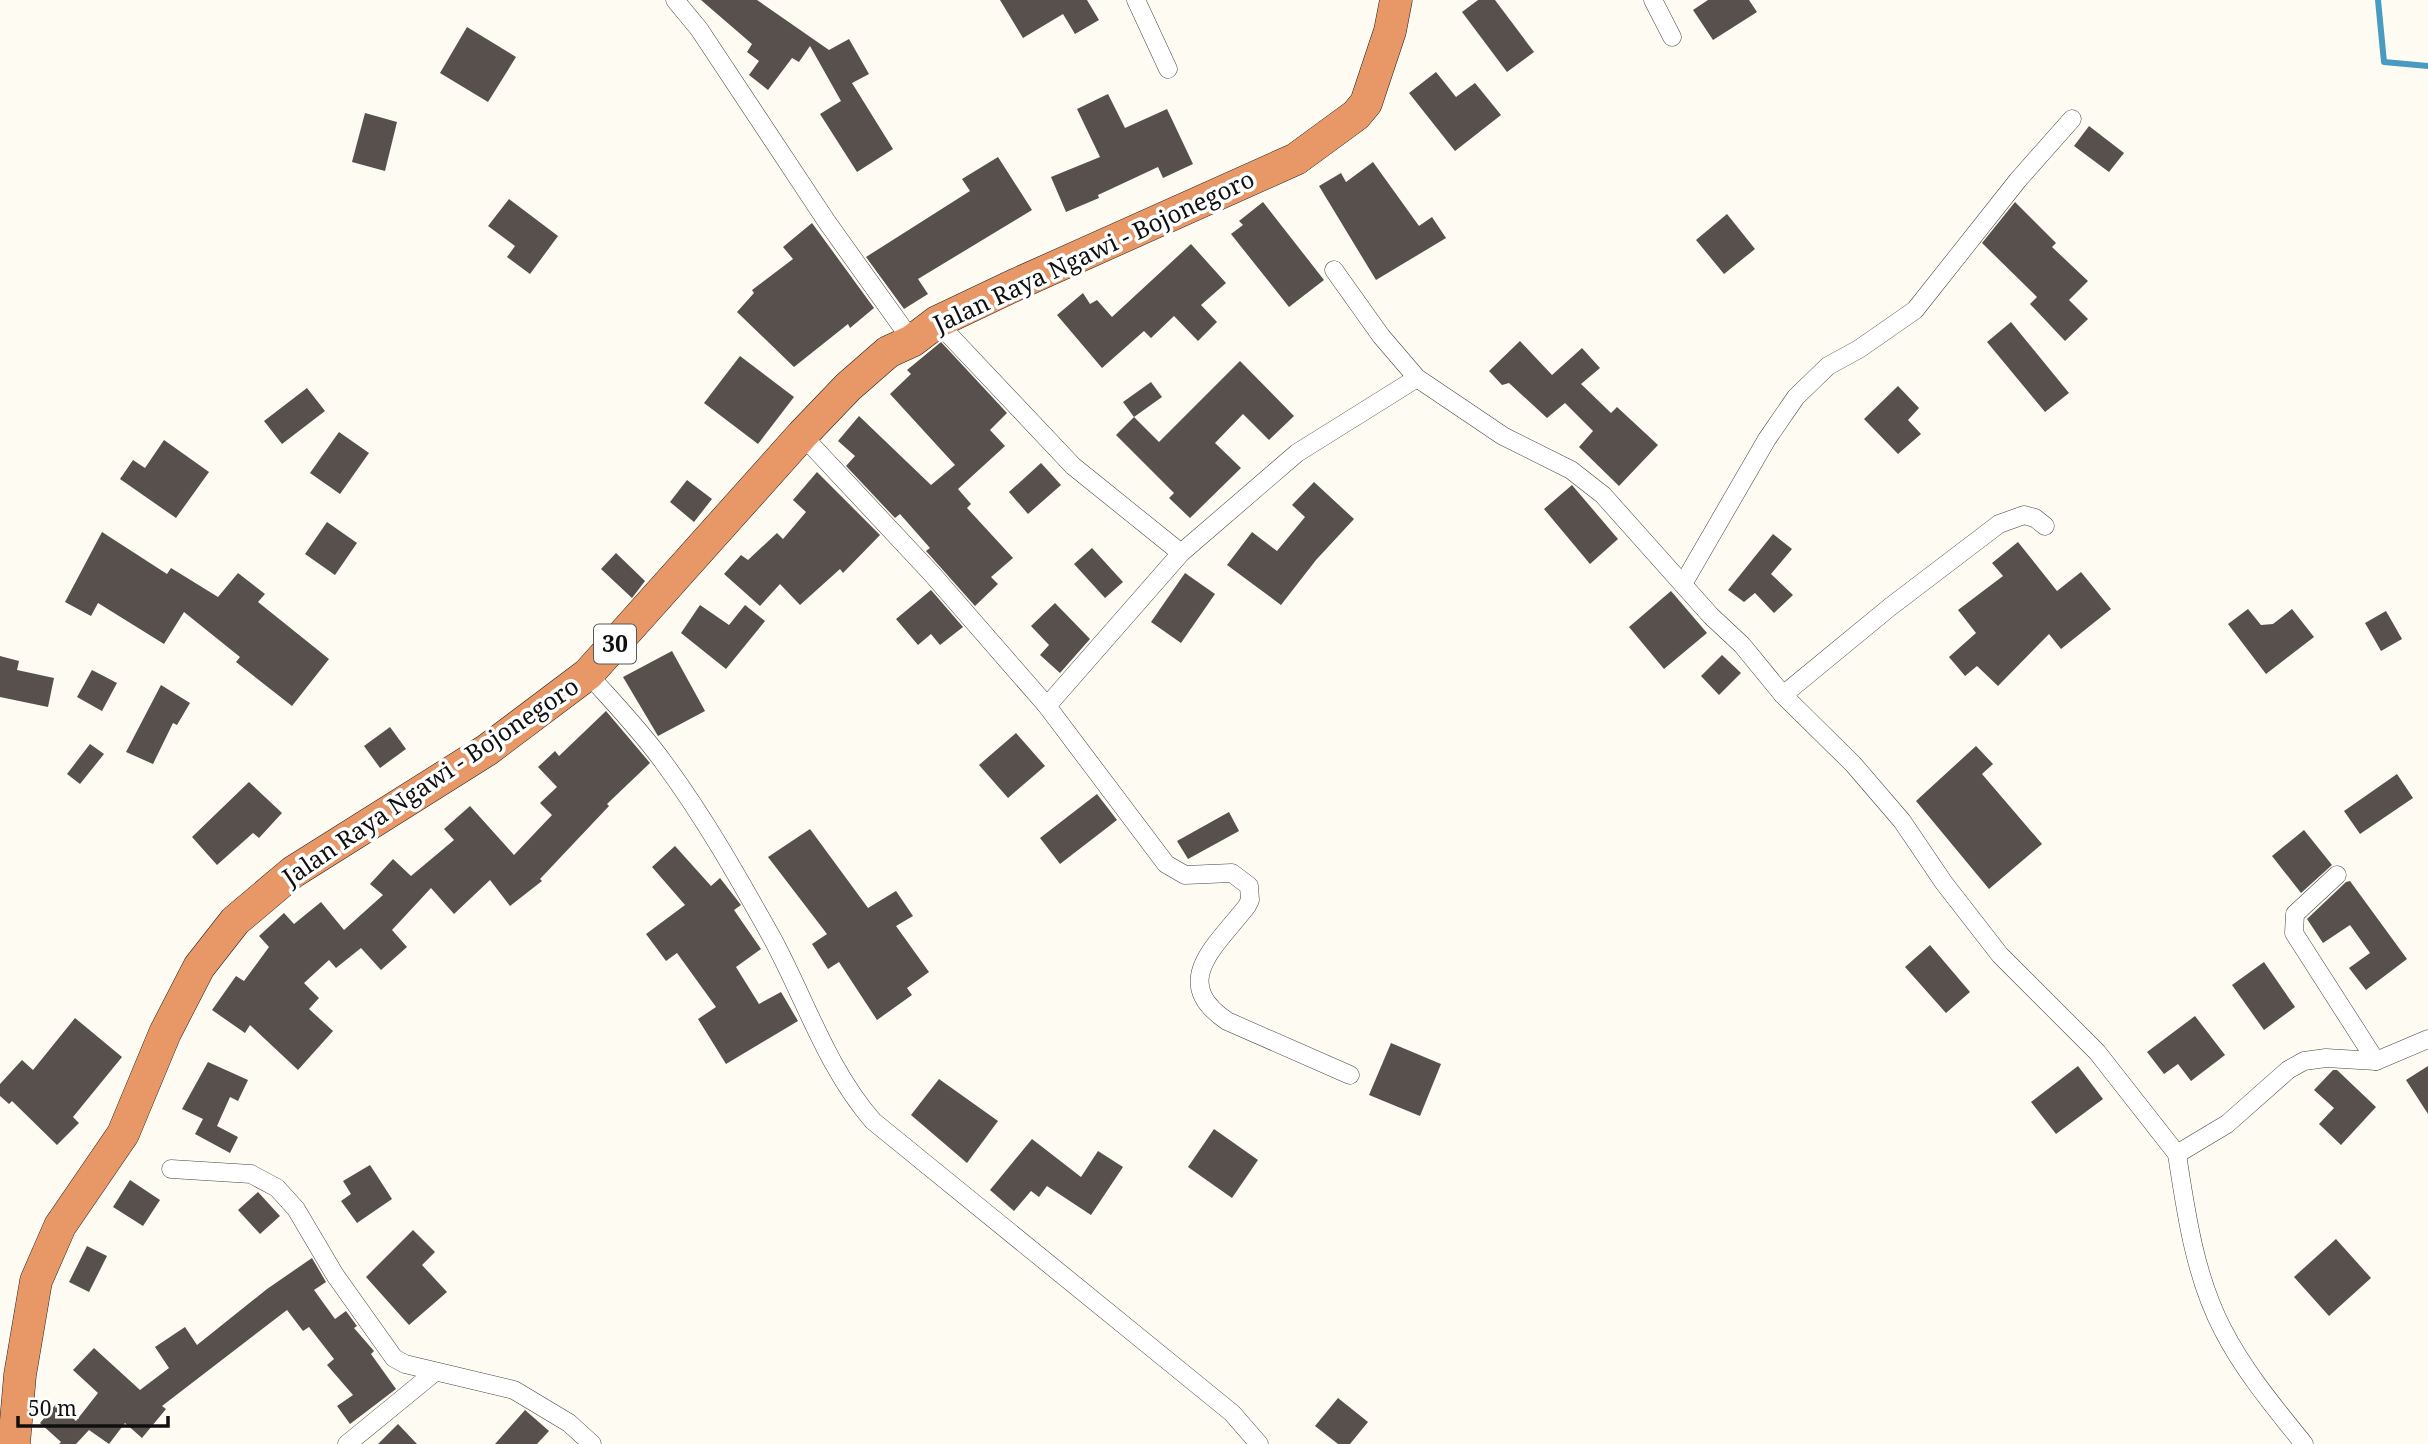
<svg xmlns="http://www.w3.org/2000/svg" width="2428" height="1444" viewBox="0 0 2428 1444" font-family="'Noto Serif',serif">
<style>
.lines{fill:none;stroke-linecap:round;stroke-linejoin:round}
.stream{stroke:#499bc2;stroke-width:6}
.building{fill:#57504d}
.street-casing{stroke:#434343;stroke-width:19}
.highway-casing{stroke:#212121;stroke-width:33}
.street{stroke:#fff;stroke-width:18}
.highway{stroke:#e89867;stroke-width:32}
.labels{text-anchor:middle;stroke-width:7;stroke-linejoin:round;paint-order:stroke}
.shield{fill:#fff;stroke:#585858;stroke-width:2}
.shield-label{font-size:23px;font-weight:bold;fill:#101010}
.street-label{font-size:24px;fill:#101010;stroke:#fff}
</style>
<rect width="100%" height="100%" fill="#fefbf3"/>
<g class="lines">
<path class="stream" d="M2378 0 2384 62 2428 66"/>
</g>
<g class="building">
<path d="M701 0H757L829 50 849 39 869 74 852 83 893 149 857 172 820 114 841 101 810 46 799 62 792 58 768 90 749 75 759 61 747 52 752 44Z"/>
<path d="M1000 0H1087L1099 20 1075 34 1063 14 1023 38Z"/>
<path d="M1478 0H1495L1534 52 1507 72 1462 12Z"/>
<path d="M1708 0H1749L1757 12 1713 40 1693 10Z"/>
<path d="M467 27 516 57 488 102 440 73Z"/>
<path d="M1436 72 1456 97 1475 83 1501 115 1455 151 1409 93Z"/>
<path d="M1108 94 1125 128 1167 109 1193 164 1163 178 1158 167 1098 195 1099 198 1066 212 1051 177 1100 157 1077 109Z"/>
<path d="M365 113 397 122 385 171 352 162Z"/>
<path d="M2089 126 2124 153 2109 172 2074 146Z"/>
<path d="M998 157 1032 210 918 279 928 294 904 309 866 257 970 191 962 179Z"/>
<path d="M1373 162 1419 226 1432 217 1446 238 1376 280 1319 186 1341 173 1346 182Z"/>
<path d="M509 199 558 236 530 274 507 257 515 246 488 226Z"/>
<path d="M1263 202 1324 280 1289 307 1231 234 1243 225 1239 221Z"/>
<path d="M2015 202 2056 243 2052 247 2088 281 2069 300 2088 319 2065 341 2030 304 2037 297 1982 243Z"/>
<path d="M1727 214 1755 249 1724 274 1696 240Z"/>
<path d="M812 223 874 308 850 328 848 324 794 367 737 312 754 293 752 290 793 259 783 247Z"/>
<path d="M1191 244 1226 283 1201 305 1217 322 1198 341 1174 316 1151 338 1144 331 1102 368 1057 315 1083 293 1090 304 1097 300 1112 317Z"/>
<path d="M2011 322 2069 393 2045 412 1987 342Z"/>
<path d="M1520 341 1552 375 1582 348 1600 368 1581 384 1611 413 1617 407 1658 445 1619 486 1579 447 1593 431 1565 403 1547 418 1509 383 1502 385 1489 371Z"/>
<path d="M941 342 1007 413 990 430 1005 446 958 489 971 504 967 508 1013 558 991 577 998 584 975 606 926 551 930 548 900 514 895 518 846 466 855 456 838 441 859 416 931 485 955 465 890 394 911 374 907 370Z"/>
<path d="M740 356 794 397 758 444 704 403Z"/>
<path d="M1240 361 1294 416 1269 440 1243 414 1215 443 1241 468 1190 518 1169 498 1174 493 1116 435 1134 417 1159 442Z"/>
<path d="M1151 382 1162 397 1134 417 1123 402Z"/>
<path d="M1898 386 1919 408 1908 420 1921 434 1898 454 1864 419Z"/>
<path d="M307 388 325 411 282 444 264 421Z"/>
<path d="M339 432 369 453 340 494 310 473Z"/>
<path d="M164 440 209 472 176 518 120 479 133 460 145 468Z"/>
<path d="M1041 463 1061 485 1028 514 1009 492Z"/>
<path d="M817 472 880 535 843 573 840 569 800 605 780 584 760 606 724 574 741 555 748 560 777 533 783 539 806 512 793 500Z"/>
<path d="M687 480 712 499 694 522 670 502Z"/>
<path d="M1314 482 1354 519 1316 560 1281 605 1227 565 1252 532 1277 551 1305 517 1292 505Z"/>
<path d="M1572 485 1618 539 1590 564 1544 509Z"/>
<path d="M327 522 357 543 335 575 305 554Z"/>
<path d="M102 532 167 574 171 568 218 597 238 573 265 594 258 602 329 659 292 706 236 662 240 657 184 612 164 644 98 603 91 616 65 602Z"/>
<path d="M1773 534 1792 549 1771 574 1793 595 1774 613 1755 593 1744 602 1728 590Z"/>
<path d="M2018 542 2057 591 2081 572 2111 609 2061 649 2049 634 1998 686 1977 666 1965 676 1949 657 1976 633 1958 610 2003 576 1992 563Z"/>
<path d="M1092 548 1123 582 1105 598 1074 564Z"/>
<path d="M616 553 645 581 632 598 601 569Z"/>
<path d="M1185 573 1215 594 1181 643 1151 622Z"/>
<path d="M931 590 963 627 940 645 931 634 918 645 896 619Z"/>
<path d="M1671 591 1707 633 1664 669 1629 627Z"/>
<path d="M1055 603 1090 639 1060 673 1040 655 1049 645 1031 626Z"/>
<path d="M700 605 729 625 745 605 765 621 726 669 681 633Z"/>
<path d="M2248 609 2261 625 2273 624 2292 609 2314 637 2266 674 2228 624Z"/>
<path d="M2386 611 2402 639 2381 651 2365 623Z"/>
<path d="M672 651 705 711 658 736 623 677Z"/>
<path d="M1722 655 1741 673 1719 695 1701 676Z"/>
<path d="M0 656 19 661 17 670 54 678 48 707 0 697Z"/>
<path d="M92 670 117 683 102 711 77 697Z"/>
<path d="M161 685 190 703 177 725 173 723 153 764 126 752Z"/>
<path d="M606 711 650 763 607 804 609 806 540 879 542 881 510 906 490 880 454 914 431 888 392 930 407 947 381 970 361 948 336 968 329 960 304 983 319 998 309 1009 333 1031 298 1070 250 1025 245 1033 212 1010 236 976 244 981 269 947 259 936 284 913 294 924 321 902 344 930 383 895 370 884 393 859 411 876 454 840 444 829 470 806 514 855 552 815 540 803 557 787 538 767 555 751 559 756Z"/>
<path d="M390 727 406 749 380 768 364 746Z"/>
<path d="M1016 733 1045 766 1008 798 979 765Z"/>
<path d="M90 744 104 754 80 784 67 774Z"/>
<path d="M1976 746 1993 764 1982 774 2042 844 1989 889 1916 801Z"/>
<path d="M2397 774 2413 798 2360 834 2344 811Z"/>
<path d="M249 782 282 813 259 838 253 833 217 865 192 837Z"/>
<path d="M1097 794 1117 820 1060 864 1040 838Z"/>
<path d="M1229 812 1239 831 1188 859 1177 841Z"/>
<path d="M810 829 868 908 896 891 913 916 896 926 929 972 907 988 912 995 877 1020 839 962 828 969 812 944 827 934 768 857Z"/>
<path d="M2304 830 2332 865 2301 893 2272 856Z"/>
<path d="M675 846 711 886 720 878 741 905 734 910 761 949 736 967 759 1004 781 992 798 1021 726 1064 698 1019 716 1007 677 953 666 961 646 934 685 905 652 867Z"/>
<path d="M2350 881 2407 959 2366 990 2349 968 2370 953 2350 925 2323 943 2307 919 2346 882Z"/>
<path d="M1930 945 1970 992 1946 1013 1905 967Z"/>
<path d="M2264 962 2295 1007 2264 1030 2232 985Z"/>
<path d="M2195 1016 2225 1055 2191 1081 2178 1064 2164 1074 2147 1052Z"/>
<path d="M75 1018 122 1057 73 1117 79 1123 57 1145 12 1101 9 1104 0 1096V1084L22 1060 33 1070Z"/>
<path d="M1391 1043 1441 1064 1420 1116 1369 1095Z"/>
<path d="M208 1062 248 1080 238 1101 230 1097 217 1126 238 1137 230 1153 195 1134 203 1119 182 1109Z"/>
<path d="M2078 1066 2103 1099 2056 1134 2031 1102Z"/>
<path d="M2428 1066V1114L2406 1080Z"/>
<path d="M2333 1070H2337L2376 1107 2341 1145 2319 1124 2334 1108 2314 1090Z"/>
<path d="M939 1079 998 1121 967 1163 911 1115Z"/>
<path d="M1214 1129 1258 1160 1232 1198 1188 1167Z"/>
<path d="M1032 1139 1081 1177 1098 1151 1123 1167 1091 1215 1047 1186 1039 1197 1031 1191 1014 1211 990 1190Z"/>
<path d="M370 1165 392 1199 357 1223 341 1201 351 1194 343 1181Z"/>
<path d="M130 1180 160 1200 143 1226 113 1207Z"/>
<path d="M258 1192 280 1216 260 1234 238 1210Z"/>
<path d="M413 1230 435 1252 422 1265 447 1292 409 1325 366 1277Z"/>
<path d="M2336 1239 2371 1278 2329 1316 2294 1277Z"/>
<path d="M87 1246 107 1256 89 1292 69 1282Z"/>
<path d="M312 1258 326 1282 314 1290 335 1319 346 1311 357 1326 354 1328 374 1351 371 1354 396 1389 350 1424 337 1406 353 1395 327 1365 334 1359 309 1327 303 1331 287 1310 162 1406 166 1409 142 1438 125 1423 109 1444 89 1430 76 1444H59L61 1442 40 1423 57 1403 76 1421 98 1393 73 1370 94 1348 140 1390 169 1368 155 1347 185 1327 197 1345 267 1289Z"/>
<path d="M1338 1398 1368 1422 1350 1444H1338L1315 1426Z"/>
<path d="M525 1410 549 1431 537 1444H495Z"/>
<path d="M398 1424 417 1444H378Z"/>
</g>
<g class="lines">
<defs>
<g id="street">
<path d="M675 0 699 29 827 222 912 341"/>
<path d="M1136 0 1168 69"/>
<path d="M1653 0 1672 37"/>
<path d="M1334 270 1381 336 1417 378 1503 436 1571 470 1603 495 1711 616 1742 645 1783 695 1853 764 1902 821 1944 883 2000 955 2097 1052 2177 1154 2227 1124 2288 1070 2304 1061 2326 1058 2376 1061 2428 1039"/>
<path d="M937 322 1073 466 1181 553"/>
<path d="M802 435 932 574 1047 706 1166 864 1185 875 1232 873 1249 886 1250 900 1247 906C1216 946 1169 982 1227 1021L1350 1075"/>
<path d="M1683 584 1767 439 1796 397 1828 366 1859 349 1915 310 2018 180 2072 119"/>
<path d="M588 674C614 703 642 732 664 763 704 817 738 877 771 936 805 998 826 1067 873 1121L1232 1413 1259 1444"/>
<path d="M1783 695 1890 607 1999 524 2024 515 2035 518 2045 526"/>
<path d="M1047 706 1181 553 1297 453 1417 378"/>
<path d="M2337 875 2295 914 2294 933 2376 1061"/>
<path d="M2177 1154C2186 1213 2195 1277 2223 1330 2244 1371 2275 1408 2304 1444"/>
<path d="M171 1169 251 1174 277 1188 296 1209 335 1275 394 1358 405 1364 514 1390 569 1423 592 1444"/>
<path d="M347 1444 435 1372"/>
</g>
<path id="highway" d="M14 1444 20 1375 36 1281 60 1226 123 1134 165 1033 199 967 235 921 293 872 487 750 588 674 802 435 848 387 888 352 912 341 937 322 1017 284 1296 159 1356 115 1366 103 1390 31 1396 0"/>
</defs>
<use href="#street" class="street-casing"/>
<use href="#highway" class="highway-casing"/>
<use href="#street" class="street"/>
<use href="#highway" class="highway"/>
</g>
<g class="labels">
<rect class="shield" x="594" y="624.5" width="42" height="39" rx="5"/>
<g class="shield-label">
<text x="615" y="652">30</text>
</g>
<g class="street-label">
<text transform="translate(1094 252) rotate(-25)" y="8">Jalan Raya Ngawi - Bojonegoro</text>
<text transform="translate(431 782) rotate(-34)" y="8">Jalan Raya Ngawi - Bojonegoro</text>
</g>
</g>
<path d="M18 1416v10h150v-10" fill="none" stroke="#101010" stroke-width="3.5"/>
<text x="28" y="1416" font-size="21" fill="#101010" stroke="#ffffff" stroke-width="5" paint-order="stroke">50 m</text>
</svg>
